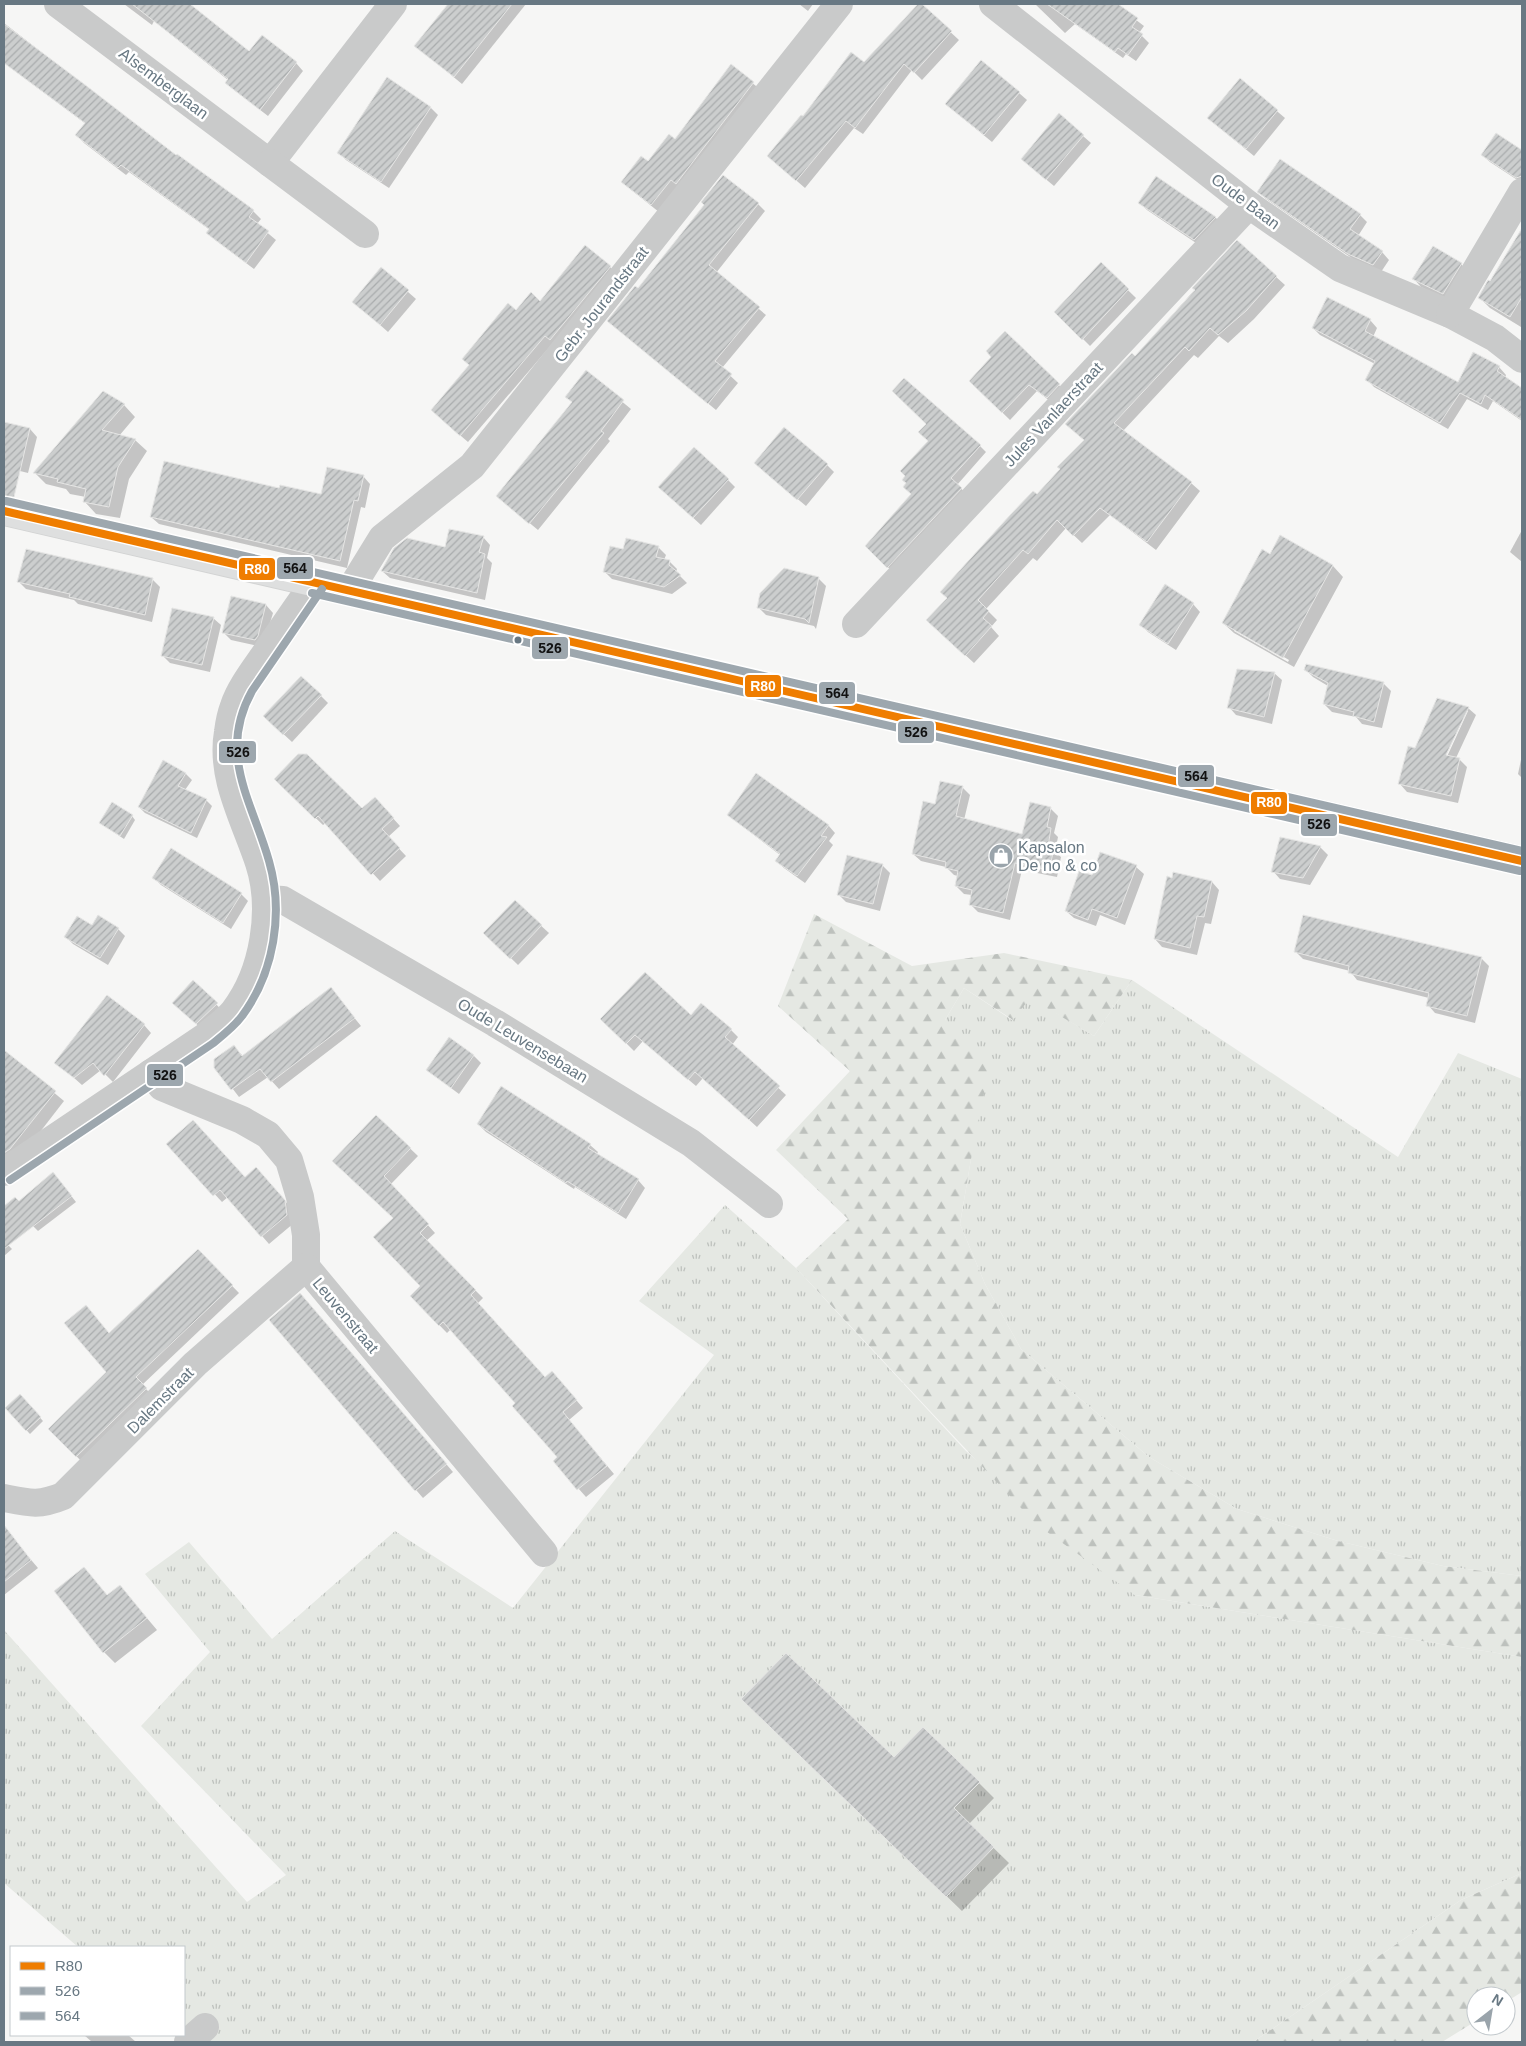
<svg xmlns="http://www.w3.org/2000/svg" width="1526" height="2046" viewBox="0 0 1526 2046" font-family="Helvetica,sans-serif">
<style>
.grass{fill:url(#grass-tufts)}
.forest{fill:url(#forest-firs)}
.shadow{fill:#0003;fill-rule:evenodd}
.building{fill:url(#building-hatch);stroke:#e6e6e5}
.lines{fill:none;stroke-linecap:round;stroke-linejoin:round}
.major-casing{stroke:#d2d3d3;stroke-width:30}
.minor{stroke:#c9caca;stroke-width:28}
.major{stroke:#dedfdf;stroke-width:28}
.bus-1-casing{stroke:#fff;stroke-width:11}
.bus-2-casing{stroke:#fff;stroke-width:11}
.bus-3-casing{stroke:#fff;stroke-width:11}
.bus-1{stroke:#ef7d00;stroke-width:8}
.bus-2{stroke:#9da7ae;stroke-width:8}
.bus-3{stroke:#9da7ae;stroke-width:8}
.bus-dot{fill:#687883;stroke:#fff;stroke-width:2}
.labels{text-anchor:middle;stroke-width:5;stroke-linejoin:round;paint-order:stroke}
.street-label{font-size:16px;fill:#687883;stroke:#fff}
.poi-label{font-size:16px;fill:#687883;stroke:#fff;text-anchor:start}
.line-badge{stroke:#fff;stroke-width:2}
.badge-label{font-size:14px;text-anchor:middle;font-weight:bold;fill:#fff}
.pale-badge-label{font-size:14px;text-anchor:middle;font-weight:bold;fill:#111}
</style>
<defs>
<pattern id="grass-tufts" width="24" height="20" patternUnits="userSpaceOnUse" patternTransform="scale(1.25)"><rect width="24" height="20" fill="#e5e8e3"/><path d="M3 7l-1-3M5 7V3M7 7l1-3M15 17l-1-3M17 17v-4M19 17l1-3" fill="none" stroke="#bdc1bd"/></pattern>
<pattern id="forest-firs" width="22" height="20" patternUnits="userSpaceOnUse" patternTransform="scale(1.25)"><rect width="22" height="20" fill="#e5e8e3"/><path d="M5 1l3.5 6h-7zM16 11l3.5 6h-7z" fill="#bdc1bd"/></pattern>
<pattern id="building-hatch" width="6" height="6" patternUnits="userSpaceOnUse" patternTransform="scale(1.25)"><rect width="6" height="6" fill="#cccece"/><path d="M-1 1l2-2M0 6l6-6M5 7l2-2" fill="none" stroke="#a9acad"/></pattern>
</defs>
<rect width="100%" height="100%" fill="#f6f6f5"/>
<g class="grass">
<path d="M1132 980 1398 1157 1458 1053 1522 1079V1576L1443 1566 1338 1541 1237 1509 1149 1457 1021 1349 985 1284 960 1224 971 1159 945 1020 964 988 1012 1020 1030 997 1094 1036Z"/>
<path d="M725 1205 796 1268 966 1451 1135 1595 1522 1657V1873L1461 1900 1253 2042H188L184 2035V1947H78L4 1883V1630L247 1902 286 1875 141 1726 210 1652 145 1574 189 1542 272 1639 395 1531 513 1608 714 1355 639 1301Z"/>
</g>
<g class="forest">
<path d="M814 914 912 966 1004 953 1132 980 1094 1036 1030 998 1013 1020 964 988 945 1020 989 1068 971 1159 960 1224 985 1284 1021 1349 1149 1457 1237 1509 1338 1541 1443 1566 1522 1576V1657L1135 1595 1036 1524 796 1268 848 1219 776 1150 850 1071 778 1006Z"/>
<path d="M1522 1873V1992L1506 2002V1996H1476V2021L1442 2042H1253L1461 1900Z"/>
</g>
<g class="shadow">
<path d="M124 4H179L249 53 296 63 303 71 268 116 234 90 226 82 228 80 154 21 152 25Z"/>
<path d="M450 4H526L462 84 416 46Z"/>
<path d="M799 4H813L808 11Z"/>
<path d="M920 4 959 40 922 80 912 70 863 134 854 128 805 188 768 156 803 118 864 64Z"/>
<path d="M1035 4H1080L1094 20 1105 4H1115L1144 26 1139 33 1149 43 1136 61 1126 54 1123 58 1075 24 1065 33Z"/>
<path d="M4 23 176 157 177 156 253 211 261 219 257 224 276 240 254 269 215 240 208 233 210 230 129 172 126 175 84 143 77 135 86 124 4 63Z"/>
<path d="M731 66 761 90 659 212 630 189 648 163 676 141Z"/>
<path d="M1240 80 1285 118 1254 156 1216 125Z"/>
<path d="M1019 93 1027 100 992 142 954 111Z"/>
<path d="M431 108 438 115 389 188 346 160 339 152Z"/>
<path d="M1059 115 1091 143 1054 186 1030 166Z"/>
<path d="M1496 135 1522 152V183L1490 162 1482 155Z"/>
<path d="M1156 178 1216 218 1223 225 1202 247 1147 210 1140 203Z"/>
<path d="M1259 192 1360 215 1367 222 1358 236 1382 252 1389 260 1381 272 1356 261 1266 199Z"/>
<path d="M758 204 765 211 716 273 766 315 722 368 738 383 716 410 608 321Z"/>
<path d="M1522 230V324L1521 327 1490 308 1479 297 1491 283Z"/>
<path d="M1237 242 1285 285 1254 319 1228 343 1219 336 1198 358 1194 355 1123 431 1191 483 1200 491 1156 550 1110 515 1082 543 1066 528 1037 561 1033 558 986 609 997 620 991 627 999 636 974 663 937 629 1037 496 1085 441 1066 424 1135 357Z"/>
<path d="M1101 264 1136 298 1090 346 1056 312Z"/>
<path d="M1461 264 1468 272 1451 301 1421 287 1414 279Z"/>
<path d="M610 267 617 274 553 343 468 442 440 418 516 311 540 303Z"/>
<path d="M382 269 416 299 388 332 362 309Z"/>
<path d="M1370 320 1377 328 1373 337 1458 383 1499 367 1506 375 1505 378 1522 390V421L1493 401 1488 410 1467 399 1448 429 1374 387 1367 379 1375 364 1320 335 1313 328Z"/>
<path d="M1005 333 1066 392 1055 405 1037 391 1010 420 970 381 993 357Z"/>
<path d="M586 372 631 409 608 439 610 441 538 530 497 496 573 403Z"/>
<path d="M103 393 124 405 135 417 119 436 135 440 147 451 129 479 120 518 96 514 85 502 86 497 70 494 66 489 46 484 35 473Z"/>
<path d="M4 423 30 429 37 437 28 473 4 467Z"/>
<path d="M980 446 986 452 957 485 968 495 895 574 866 546Z"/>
<path d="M827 465 834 472 806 506 763 470Z"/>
<path d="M363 476 370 484 365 508 361 507 347 568 159 524 151 517 280 490 322 495Z"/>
<path d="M728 480 735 487 701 525 667 494Z"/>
<path d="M1522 530V562L1510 552Z"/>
<path d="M483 537 490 545 487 558 492 563 485 600 390 578 382 571 446 548Z"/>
<path d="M1281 537 1333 566 1343 577 1294 667 1234 633 1223 623 1270 556ZM1234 628 1289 660 1288 662 1234 631Z"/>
<path d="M658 547 666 555 664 560 669 561 677 569 676 572 687 583 672 594 612 579 605 572Z"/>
<path d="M818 578 826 586 816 629 814 626 766 615 759 608Z"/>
<path d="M152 579 160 587 152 622 78 604 74 600 26 589 18 581Z"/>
<path d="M1193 604 1200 612 1176 650 1148 632 1141 624Z"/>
<path d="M266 605 273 613 263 647 231 640 223 632Z"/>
<path d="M213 618 221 625 210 672 170 663 162 655Z"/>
<path d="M1305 669 1383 683 1391 691 1382 728 1362 724 1356 717 1332 712 1324 704 1328 686 1313 677Z"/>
<path d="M1274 673 1282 680 1272 724 1236 715 1229 707Z"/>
<path d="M321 696 328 703 292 742 264 716Z"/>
<path d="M1468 708 1476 715 1456 758 1459 759 1467 767 1458 803 1407 792 1400 784 1416 750ZM1466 711H1468L1445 761 1443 760Z"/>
<path d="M1522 755V778L1518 774Z"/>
<path d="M164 761 186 774 192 780 185 790 206 800 212 806 197 838 145 813 139 807Z"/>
<path d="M275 779 362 810 382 806 400 826 388 837 406 856 380 881 326 823 323 825Z"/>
<path d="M962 787 970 795 964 820 1023 835 1050 808 1058 816 1054 833 1058 837 1055 852 1061 857 1057 877 1022 870 1010 920 978 912 970 904 972 895 964 894 956 886 958 876 954 875 946 867 921 861 913 854 936 806Z"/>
<path d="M728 815 828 825 835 833 829 841 833 845 805 883 784 868 776 861 780 855Z"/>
<path d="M132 816 135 820 124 839 100 823Z"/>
<path d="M1320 847 1328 855 1310 885 1280 879 1273 871Z"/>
<path d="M882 865 890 873 880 911 846 902 838 894Z"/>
<path d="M1136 867 1144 874 1125 925 1100 915 1096 926 1074 918 1066 911 1093 877Z"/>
<path d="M154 878 241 894 248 901 231 929 161 885Z"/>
<path d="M1173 879 1212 882 1219 890 1211 924 1205 923 1197 955 1162 947 1155 939Z"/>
<path d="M515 902 549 933 518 965 485 933Z"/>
<path d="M1304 916 1482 959 1489 966 1475 1023 1435 1013 1428 1005 1429 998 1357 980 1350 971 1303 959 1295 951Z"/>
<path d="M92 927 118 929 125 936 108 965 73 944 66 937Z"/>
<path d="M193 982 224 1012 204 1031 181 1010Z"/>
<path d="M331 989 361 1026 279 1089 268 1077 239 1097 216 1067 234 1047 243 1056Z"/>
<path d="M691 1017 731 1030 738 1037 732 1045 786 1095 757 1127 703 1078 696 1086 643 1041 634 1051 602 1019Z"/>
<path d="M144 1025 151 1033 113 1082 101 1070 82 1085 56 1062Z"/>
<path d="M4 1051 64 1101 23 1154 4 1164Z"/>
<path d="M474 1056 481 1063 459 1094 427 1070Z"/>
<path d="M501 1088 590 1145 598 1152 596 1155 638 1180 645 1188 626 1219 575 1187 574 1189 486 1132 478 1124Z"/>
<path d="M376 1116 418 1156 391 1184 435 1233 426 1241 483 1298 478 1303 546 1378 559 1380 583 1408 569 1420 614 1474 586 1497 554 1461 559 1458 517 1403 451 1329 447 1333 411 1296 422 1286 395 1218 342 1168Z"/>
<path d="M168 1144 245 1178 256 1168 292 1209 294 1223 269 1244 228 1197 222 1202Z"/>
<path d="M58 1179 76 1202 38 1231 14 1207Z"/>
<path d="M4 1241 12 1249 4 1256Z"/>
<path d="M198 1251 239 1293 142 1385 153 1396 84 1464 50 1429 108 1373 110 1334Z"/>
<path d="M307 1302 453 1472 423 1498 270 1321Z"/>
<path d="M20 1396 43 1421 30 1434 6 1408Z"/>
<path d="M9 1534 38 1568 4 1595V1539Z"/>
<path d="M84 1568 108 1596 120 1586 157 1630 115 1663 104 1652Z"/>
<path d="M758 1714 894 1759 979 1783 994 1798 969 1824 1009 1863 962 1911Z"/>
<path d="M84 2035H128L136 2042H92Z"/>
</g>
<g class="building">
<path d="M132 4H190L249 51 262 35 297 62 260 110 225 83 228 79Z"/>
<path d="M448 4H512L454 77 414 46Z"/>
<path d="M918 4H922L952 31 914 73 904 64 855 128 846 121 796 181 767 156 801 115 803 116 851 52 864 62Z"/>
<path d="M1047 4H1118L1138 18 1132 27 1143 34 1128 55 1118 48 1115 52Z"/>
<path d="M4 24 84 84 176 155 177 154 254 210 249 217 269 231 246 263 206 233 209 229 121 165 118 168 75 135 85 123 4 63Z"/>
<path d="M981 60 1020 92 984 135 945 104Z"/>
<path d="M731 64 754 82 676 184 671 180 651 205 621 182 641 156 648 161 669 134 675 139Z"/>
<path d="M387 77 431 107 381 182 337 153Z"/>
<path d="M1240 78 1278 110 1246 149 1207 118Z"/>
<path d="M1059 113 1084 135 1046 180 1021 159Z"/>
<path d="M1496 133 1522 150V176L1516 178 1481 155Z"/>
<path d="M1280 159 1361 214 1350 229 1383 251 1373 265 1348 254 1257 192Z"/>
<path d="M723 175 759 203 709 265 760 307 715 361 732 374 708 404 607 321 635 286 638 288 704 205 701 202Z"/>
<path d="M1156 176 1216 217 1194 240 1138 203Z"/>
<path d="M1522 228V297L1510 317 1478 298 1488 280 1490 281Z"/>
<path d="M1237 240 1277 276 1246 311 1218 335 1210 328 1189 351 1185 347 1114 423 1192 482 1147 542 1100 508 1073 536 1057 520 1028 554 1023 550 978 600 989 611 983 618 992 626 965 656 926 620 947 598 940 592 1011 514 1033 491 1037 494 1060 469 1057 467 1084 440 1065 424 1132 353 1135 356 1195 290 1192 288Z"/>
<path d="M585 245 611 266 550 340 545 336 460 436 431 410 469 365 462 359 508 303 516 310 531 292 540 301Z"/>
<path d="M1433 246 1462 263 1443 294 1412 279Z"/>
<path d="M1101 262 1129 289 1082 340 1054 312Z"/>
<path d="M381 267 409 290 380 325 352 302Z"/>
<path d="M1327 297 1371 319 1365 331 1458 382 1473 352 1500 366 1497 371 1522 388V420L1485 395 1481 404 1460 393 1440 423 1365 380 1375 361 1312 328Z"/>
<path d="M1005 331 1060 384 1047 398 1029 385 1002 413 969 381 991 357 986 351Z"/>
<path d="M586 370 624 400 601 431 604 433 529 524 496 496 572 402 565 397Z"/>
<path d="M904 378 981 445 951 478 962 488 887 568 865 546 911 494 903 487 906 483 902 480 905 476 900 471 928 441 918 432 926 424 892 391Z"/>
<path d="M103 391 125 404 102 430 136 439 118 467 109 507 83 502 86 489 57 482 58 479 33 473Z"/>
<path d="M4 422 30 428 14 497 4 496Z"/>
<path d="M784 427 828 464 797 500 754 463Z"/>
<path d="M694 447 729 479 693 518 658 487Z"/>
<path d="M164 461 279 488 280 485 321 494 327 467 364 475 358 501 354 500 340 561 150 517Z"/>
<path d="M449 529 484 536 479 552 485 554 477 593 381 571 394 548 407 538 445 547Z"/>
<path d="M1280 535 1333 565 1283 658 1222 623 1262 549 1270 554Z"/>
<path d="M626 538 659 546 656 557 670 560 669 565 681 575 664 587 603 572 610 546 623 549Z"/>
<path d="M26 549 153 578 145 615 69 597 70 594 17 582Z"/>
<path d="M784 568 819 577 809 623 805 619 757 608 760 593Z"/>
<path d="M1165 584 1194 603 1168 644 1139 625Z"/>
<path d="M231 596 266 604 258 636 255 640 222 633Z"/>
<path d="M172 608 214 617 202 665 161 656Z"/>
<path d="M1306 664 1384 682 1374 722 1353 716 1354 712 1323 704 1328 683 1304 670Z"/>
<path d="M1237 669 1275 672 1264 717 1227 708Z"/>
<path d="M301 676 322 695 283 735 263 716Z"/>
<path d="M1437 698 1469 707 1446 755 1460 758 1451 796 1398 784 1408 746 1415 748Z"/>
<path d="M298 754H307L362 808 375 797 394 818 382 829 400 848 371 875 318 816 315 819 274 779Z"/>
<path d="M163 760 186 773 178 786 207 799 191 833 138 807Z"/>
<path d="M756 773 829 825 821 836 827 837 797 876 775 861 780 854 727 815Z"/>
<path d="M940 781 963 786 956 816 1022 834 1030 802 1051 807 1047 827 1051 828 1048 847 1054 849 1049 870 1015 863 1003 913 969 905 972 890 955 886 958 871 945 868 946 862 912 854 923 801 935 804Z"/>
<path d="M112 802 133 815 120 836 99 823Z"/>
<path d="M1280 837 1321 846 1303 878 1271 872Z"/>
<path d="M171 848 242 893 223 923 152 878Z"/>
<path d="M1100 852 1137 865 1117 918 1092 909 1088 920 1065 911 1079 871 1092 875Z"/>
<path d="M847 855 883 864 873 904 837 895Z"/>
<path d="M1173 872 1212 881 1204 917 1197 916 1190 948 1154 939 1167 876 1172 878Z"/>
<path d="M515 900 542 925 510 959 483 933Z"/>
<path d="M98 915 119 928 100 958 64 937 77 916 92 925Z"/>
<path d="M1303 915 1482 957 1467 1016 1426 1006 1429 993 1348 973 1349 966 1294 952Z"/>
<path d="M645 972 691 1015 701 1003 732 1029 725 1037 780 1086 749 1120 695 1072 688 1080 635 1035 626 1044 600 1019Z"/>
<path d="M193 980 218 1003 196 1024 172 1003Z"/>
<path d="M331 987 355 1018 271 1082 260 1069 231 1090 214 1068V1059L234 1045 242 1056Z"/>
<path d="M107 995 145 1024 104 1076 93 1063 74 1078 54 1063Z"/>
<path d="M449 1037 474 1055 451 1088 426 1070Z"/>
<path d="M4 1050 56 1091 10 1149 4 1153Z"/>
<path d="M501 1086 591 1144 588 1148 639 1179 618 1213 567 1181 566 1183 477 1124Z"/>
<path d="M376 1115 411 1148 384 1176 429 1224 420 1233 476 1290 471 1295 545 1377 552 1371 577 1400 563 1412 607 1466 577 1490 553 1461 557 1457 512 1406 515 1403 443 1322 439 1326 410 1296 420 1286 373 1237 393 1218 332 1161Z"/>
<path d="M193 1120 245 1177 256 1167 285 1200 287 1215 261 1237 220 1190 213 1196 166 1144Z"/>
<path d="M53 1172 72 1196 4 1249V1206L15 1197 19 1201Z"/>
<path d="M198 1249 233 1285 136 1377 147 1388 76 1457 48 1429 106 1372 64 1323 86 1305 109 1333Z"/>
<path d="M300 1293 447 1464 415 1491 269 1320Z"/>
<path d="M20 1394 41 1417 26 1431 5 1408Z"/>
<path d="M4 1525 31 1560 4 1582Z"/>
<path d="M84 1567 107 1595 120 1585 147 1618 103 1653 54 1591Z"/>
<path d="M786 1653 894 1757 923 1727 980 1782 954 1808 994 1847 946 1897 741 1699Z"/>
</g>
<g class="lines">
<defs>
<path id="major" d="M4 511 1522 861"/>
</defs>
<use href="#major" class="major-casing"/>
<g class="minor">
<path d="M58 4 270 163 393 4"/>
<path d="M993 4 1249 205 1340 268 1450 314 1495 338 1522 359"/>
<path d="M270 163 365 234"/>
<path d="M1450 314 1522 192"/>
<path d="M350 590 382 538 472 466 839 4"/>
<path d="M856 624 1249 205"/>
<path d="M266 899 283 900 495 1023 691 1143 769 1204"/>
<path d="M151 1073 162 1087 242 1120 268 1135 289 1160 300 1197 306 1235V1267L544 1553"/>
<path d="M4 1172 206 1036C215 1028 227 1020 234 1011 264 972 274 909 259 863 245 820 220 778 228 732 229 724 231 714 234 706 240 688 254 670 265 654 281 630 298 606 314 583"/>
<path d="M4 1498C29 1503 39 1506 63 1496L195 1364 306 1267"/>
<path d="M188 2042 205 2027"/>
</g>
<use href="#major" class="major"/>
<defs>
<path id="bus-1" d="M4 511 1522 861"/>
<g id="bus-2">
<path d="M312 593 1520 871"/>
<path d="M10 1180 212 1044C222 1036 234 1027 242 1016 274 973 284 913 269 861 252 801 217 754 252 691L322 589"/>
</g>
<path id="bus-3" d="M6 501 1522 851"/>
</defs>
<use href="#bus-1" class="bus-1-casing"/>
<use href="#bus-2" class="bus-2-casing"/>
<use href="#bus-3" class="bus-3-casing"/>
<use href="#bus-1" class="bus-1"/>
<use href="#bus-2" class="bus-2"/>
<use href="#bus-3" class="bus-3"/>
</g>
<defs>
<symbol id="shop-disc" viewBox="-11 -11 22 22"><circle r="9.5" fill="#9aa4ab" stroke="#fff"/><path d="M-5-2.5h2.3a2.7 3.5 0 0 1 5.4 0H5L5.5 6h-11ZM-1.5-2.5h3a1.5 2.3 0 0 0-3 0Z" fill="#fff"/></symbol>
</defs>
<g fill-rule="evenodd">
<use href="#shop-disc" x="987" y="842" width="28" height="28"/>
</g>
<circle class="bus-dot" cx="518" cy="640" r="4.5"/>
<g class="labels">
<g class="street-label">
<text transform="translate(164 83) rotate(37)" y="6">Alsemberglaan</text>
<text transform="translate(1246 201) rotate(37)" y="6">Oude Baan</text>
<text transform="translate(601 304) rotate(-52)" y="6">Gebr. Jourandstraat</text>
<text transform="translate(1053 414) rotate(-47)" y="6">Jules Vanlaerstraat</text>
<text transform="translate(523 1040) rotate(31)" y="6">Oude Leuvensebaan</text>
<text transform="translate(346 1315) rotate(50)" y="6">Leuvenstraat</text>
<text transform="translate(160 1400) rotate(-45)" y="6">Dalemstraat</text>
</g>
<g class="poi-label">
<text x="1018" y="853">Kapsalon<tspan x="1018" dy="18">De no &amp; co</tspan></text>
</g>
</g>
<g class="line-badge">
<rect x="276" y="556" width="38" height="24" rx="5" fill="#9da7ae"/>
<rect x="238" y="557" width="38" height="24" rx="5" fill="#ef7d00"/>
<rect x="531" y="636" width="38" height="24" rx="5" fill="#9da7ae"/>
<rect x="744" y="674" width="38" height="24" rx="5" fill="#ef7d00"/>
<rect x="818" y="681" width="38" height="24" rx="5" fill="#9da7ae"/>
<rect x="897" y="720" width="38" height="24" rx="5" fill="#9da7ae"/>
<rect x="218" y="740" width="39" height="24" rx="5" fill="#9da7ae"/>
<rect x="1177" y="764" width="38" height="24" rx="5" fill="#9da7ae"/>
<rect x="1250" y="791" width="38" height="24" rx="5" fill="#ef7d00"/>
<rect x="1300" y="813" width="38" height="24" rx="5" fill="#9da7ae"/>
<rect x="146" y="1063" width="38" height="24" rx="5" fill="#9da7ae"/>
</g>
<g class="badge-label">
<text x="257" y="574">R80</text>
<text x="763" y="691">R80</text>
<text x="1269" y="807">R80</text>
</g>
<g class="pale-badge-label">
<text x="295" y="573">564</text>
<text x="550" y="653">526</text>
<text x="837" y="698">564</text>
<text x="916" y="737">526</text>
<text x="238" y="757">526</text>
<text x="1196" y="781">564</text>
<text x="1319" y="829">526</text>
<text x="165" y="1080">526</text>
</g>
<rect width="1526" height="2046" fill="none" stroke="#687883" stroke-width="10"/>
<rect x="10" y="1946" width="175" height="90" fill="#ffffff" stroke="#c3c9cd"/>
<rect x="20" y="1962" width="25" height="8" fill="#ef7d00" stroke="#c3c9cd"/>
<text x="55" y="1971" font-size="15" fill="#687883">R80</text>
<rect x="20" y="1987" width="25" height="8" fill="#9da7ae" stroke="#c3c9cd"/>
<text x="55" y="1996" font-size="15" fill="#687883">526</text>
<rect x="20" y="2012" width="25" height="8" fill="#9da7ae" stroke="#c3c9cd"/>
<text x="55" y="2021" font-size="15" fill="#687883">564</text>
<g transform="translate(1491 2011) rotate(31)"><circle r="24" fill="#ffffff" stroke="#c3c9cd"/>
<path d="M0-4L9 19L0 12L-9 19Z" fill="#9aa4ab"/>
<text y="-8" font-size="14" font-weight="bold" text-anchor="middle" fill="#687883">N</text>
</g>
</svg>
